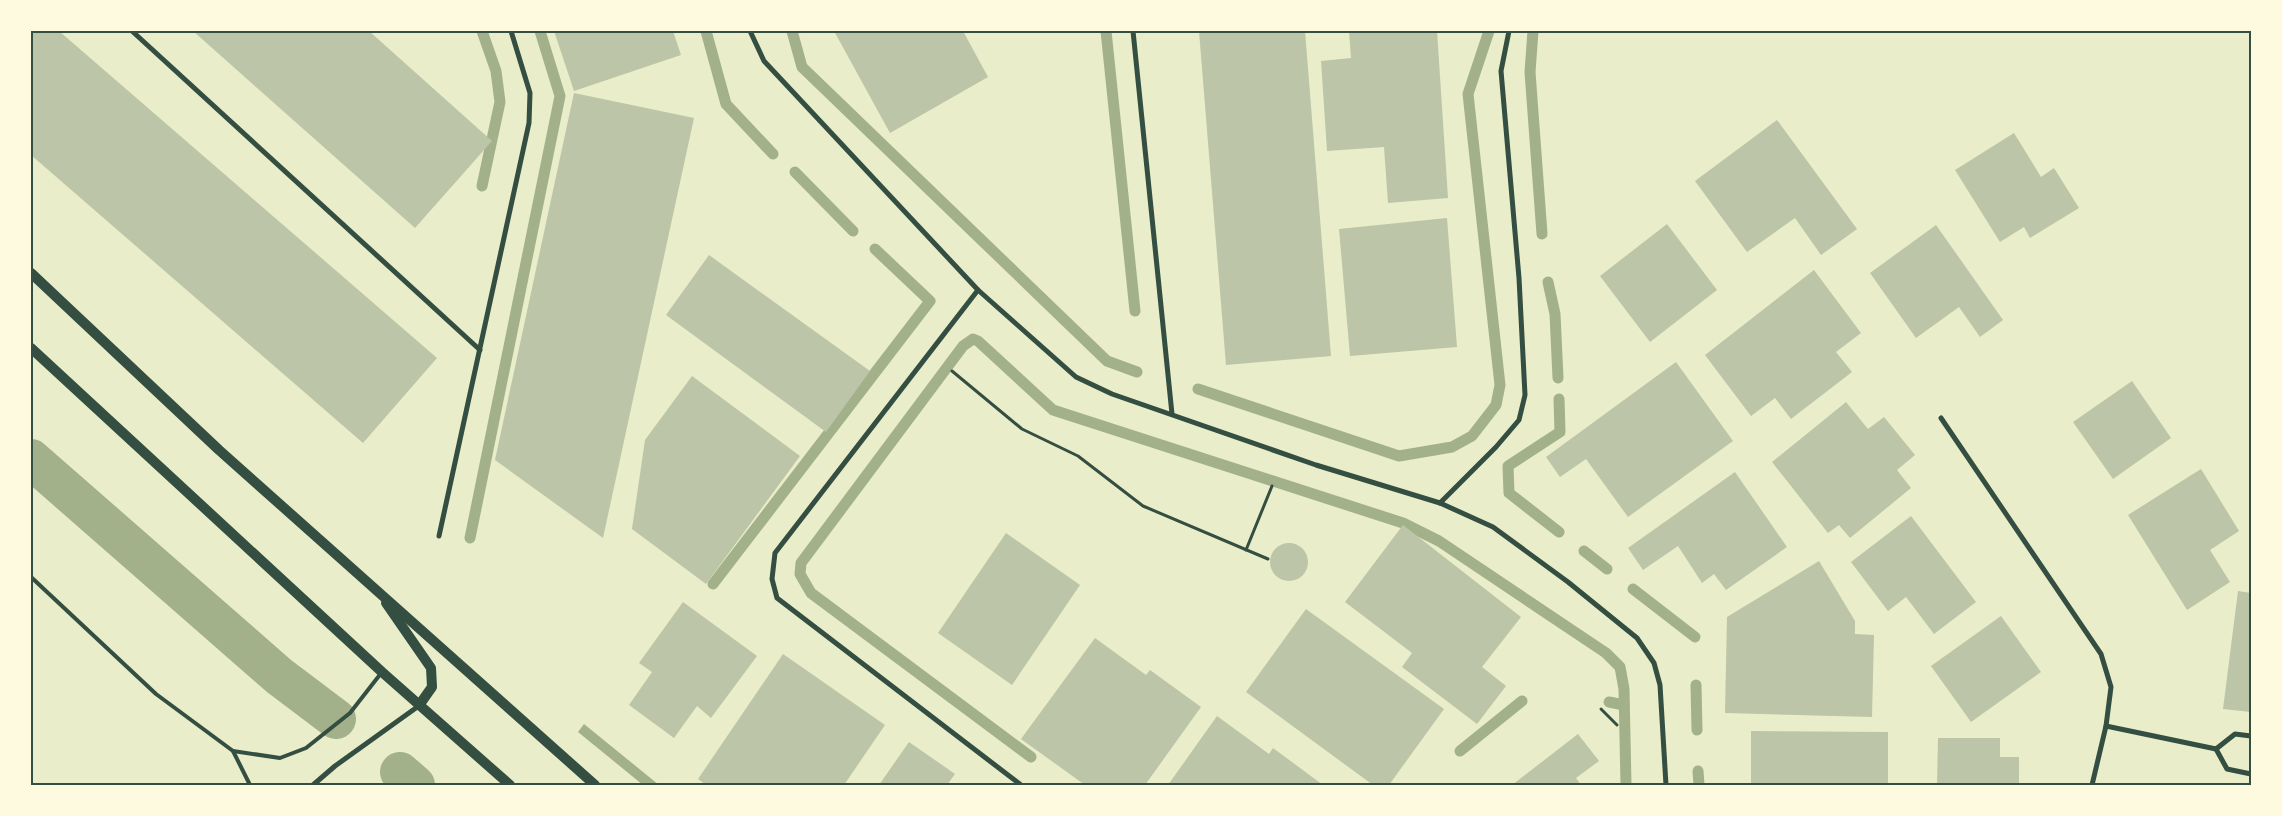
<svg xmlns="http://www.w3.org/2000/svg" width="2282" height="816" viewBox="0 0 2282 816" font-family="'Noto Sans',sans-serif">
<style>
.water{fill:#a3b18a}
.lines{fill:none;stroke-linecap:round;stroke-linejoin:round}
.stream{stroke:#a3b18a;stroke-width:11}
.canal{stroke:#a3b18a;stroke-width:40}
.building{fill:#bcc5a7}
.path{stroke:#344e41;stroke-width:3}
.service{stroke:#344e41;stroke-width:4}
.minor{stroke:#344e41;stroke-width:5}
.secondary{stroke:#344e41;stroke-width:10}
.neatline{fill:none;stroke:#344e41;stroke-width:2}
</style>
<rect width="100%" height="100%" fill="#e9edc9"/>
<path class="water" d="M584 724 659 785H643L578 732Z"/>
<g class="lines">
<g class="stream">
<path d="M706 31 726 104 773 154"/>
<path d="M792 31 802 67 1107 361 1137 372"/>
<path d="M1106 31 1135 311"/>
<path d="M1533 31 1530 72 1542 234"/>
<path d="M795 172 853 231"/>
<path d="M482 186 500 102 496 71 482 31"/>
<path d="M1548 282 1555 314 1558 378"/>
<path d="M1198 389 1399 456 1452 447 1472 436 1496 405 1500 385 1468 94 1489 31"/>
<path d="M1559 399 1560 432 1508 466 1509 493 1559 532"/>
<path d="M470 538 560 96 540 31"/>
<path d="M1584 551 1607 569"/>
<path d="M713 584 930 301 875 249"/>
<path d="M1633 589 1695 637"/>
<path d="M1696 685 1697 730"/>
<path d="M1609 702 1624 705"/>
<path d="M1460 751 1522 701"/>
<path d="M1031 757 811 593 800 574 801 563 963 346 973 339 978 341 1053 410 1403 523 1439 541 1606 653 1620 667 1624 689 1626 785"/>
<path d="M1698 771 1699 785"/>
</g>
<g class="canal">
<path d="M31 459 279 676 336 719"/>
<path d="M400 772 415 785"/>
</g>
</g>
<g class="building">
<path d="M31 31H59L437 358 363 443 31 155Z"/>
<path d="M193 31H369L492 141 415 228Z"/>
<path d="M554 31H673L681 55 574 91Z"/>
<path d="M834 31H963L988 77 890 133Z"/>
<path d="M1199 31H1305L1331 356 1226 365Z"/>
<path d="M1349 31H1437L1448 198 1388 203 1384 147 1327 151 1321 61 1351 58Z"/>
<path d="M574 93 694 118 603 538 495 460Z"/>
<path d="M1777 120 1857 229 1821 255 1795 218 1747 252 1695 181Z"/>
<path d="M2014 133 2041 177 2054 168 2079 208 2030 238 2024 227 2000 242 1955 170Z"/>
<path d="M1447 218 1457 347 1350 356 1339 229Z"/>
<path d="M1667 224 1717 290 1650 342 1600 276Z"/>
<path d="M1936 225 2003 320 1980 337 1959 307 1916 338 1870 273Z"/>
<path d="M709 255 870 371 826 432 666 315Z"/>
<path d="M1814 270 1861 333 1836 352 1852 372 1791 419 1775 398 1751 416 1705 355Z"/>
<path d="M1676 362 1733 441 1628 517 1586 459 1560 477 1546 457Z"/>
<path d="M692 376 800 456 706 584 632 529 645 440Z"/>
<path d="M2132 381 2171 438 2113 479 2073 422Z"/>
<path d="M1846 402 1868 429 1884 417 1915 455 1897 470 1911 488 1850 538 1839 525 1828 533 1772 462Z"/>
<path d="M2201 469 2239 531 2210 550 2230 582 2187 610 2128 515Z"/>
<path d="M1735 472 1787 547 1726 590 1714 574 1702 583 1678 546 1643 570 1628 548Z"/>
<path d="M1911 516 1976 602 1934 634 1906 597 1888 611 1851 562Z"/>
<path d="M1403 525 1521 617 1482 667 1506 686 1477 724 1402 667 1412 653 1345 602Z"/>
<path d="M1006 533 1080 585 1012 685 938 633Z"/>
<circle cx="1289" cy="562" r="19"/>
<path d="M1819 561 1855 621V634L1874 635 1872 717 1725 713 1727 617Z"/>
<path d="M2238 591 2251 593V712L2223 709Z"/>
<path d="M683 602 757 656 711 718 697 706 674 738 629 705 652 672 639 663Z"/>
<path d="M1306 609 1444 709 1389 785H1373L1246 692Z"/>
<path d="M2001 616 2041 672 1971 722 1931 666Z"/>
<path d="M1095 638 1146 675 1150 670 1201 707 1145 785H1085L1021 739Z"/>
<path d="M783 654 885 725 844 785H706L698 779Z"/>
<path d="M1217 716 1269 754 1273 748 1323 785H1168Z"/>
<path d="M1751 731 1888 732V785H1751Z"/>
<path d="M1578 734 1599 761 1576 778 1581 785H1512Z"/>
<path d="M1938 738H2000V757H2019V785H1937Z"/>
<path d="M909 742 955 774 947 785H879Z"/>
</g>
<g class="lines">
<g class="path">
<path d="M952 371 1022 429 1078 456 1143 506 1268 559"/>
<path d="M1246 550 1272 486"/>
<path d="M1601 709 1617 725"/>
</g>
<g class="service">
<path d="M31 577 156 694 233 751 280 758 306 748 350 713 382 672"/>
<path d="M233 751 250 785"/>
</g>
<g class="minor">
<path d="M132 31 480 350"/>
<path d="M750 31 764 61 978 290 1076 377 1112 394 1316 465 1440 503 1493 527 1568 582 1637 638 1654 663 1660 685 1666 785"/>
<path d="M1133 31 1172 414"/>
<path d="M978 290 775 553 772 579 777 598 1021 785"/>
<path d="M1941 418 2101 654 2111 687 2106 726 2092 785"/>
<path d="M1440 503 1496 447 1519 420 1525 395 1519 278 1501 71 1509 31"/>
<path d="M439 536 529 123 530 93 511 31"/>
<path d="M2106 726 2216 749 2235 734 2251 736"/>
<path d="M2216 749 2227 769 2251 774"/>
<path d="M313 785 335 766 420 705"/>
</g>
<g class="secondary">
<path d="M31 273 219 450 595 785"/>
<path d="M31 348 382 672 510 785"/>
<path d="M386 603 431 668 432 687 420 704"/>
</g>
</g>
<rect width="2282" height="816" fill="none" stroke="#fefae0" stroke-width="65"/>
<rect x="32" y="32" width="2218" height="752" class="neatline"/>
</svg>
